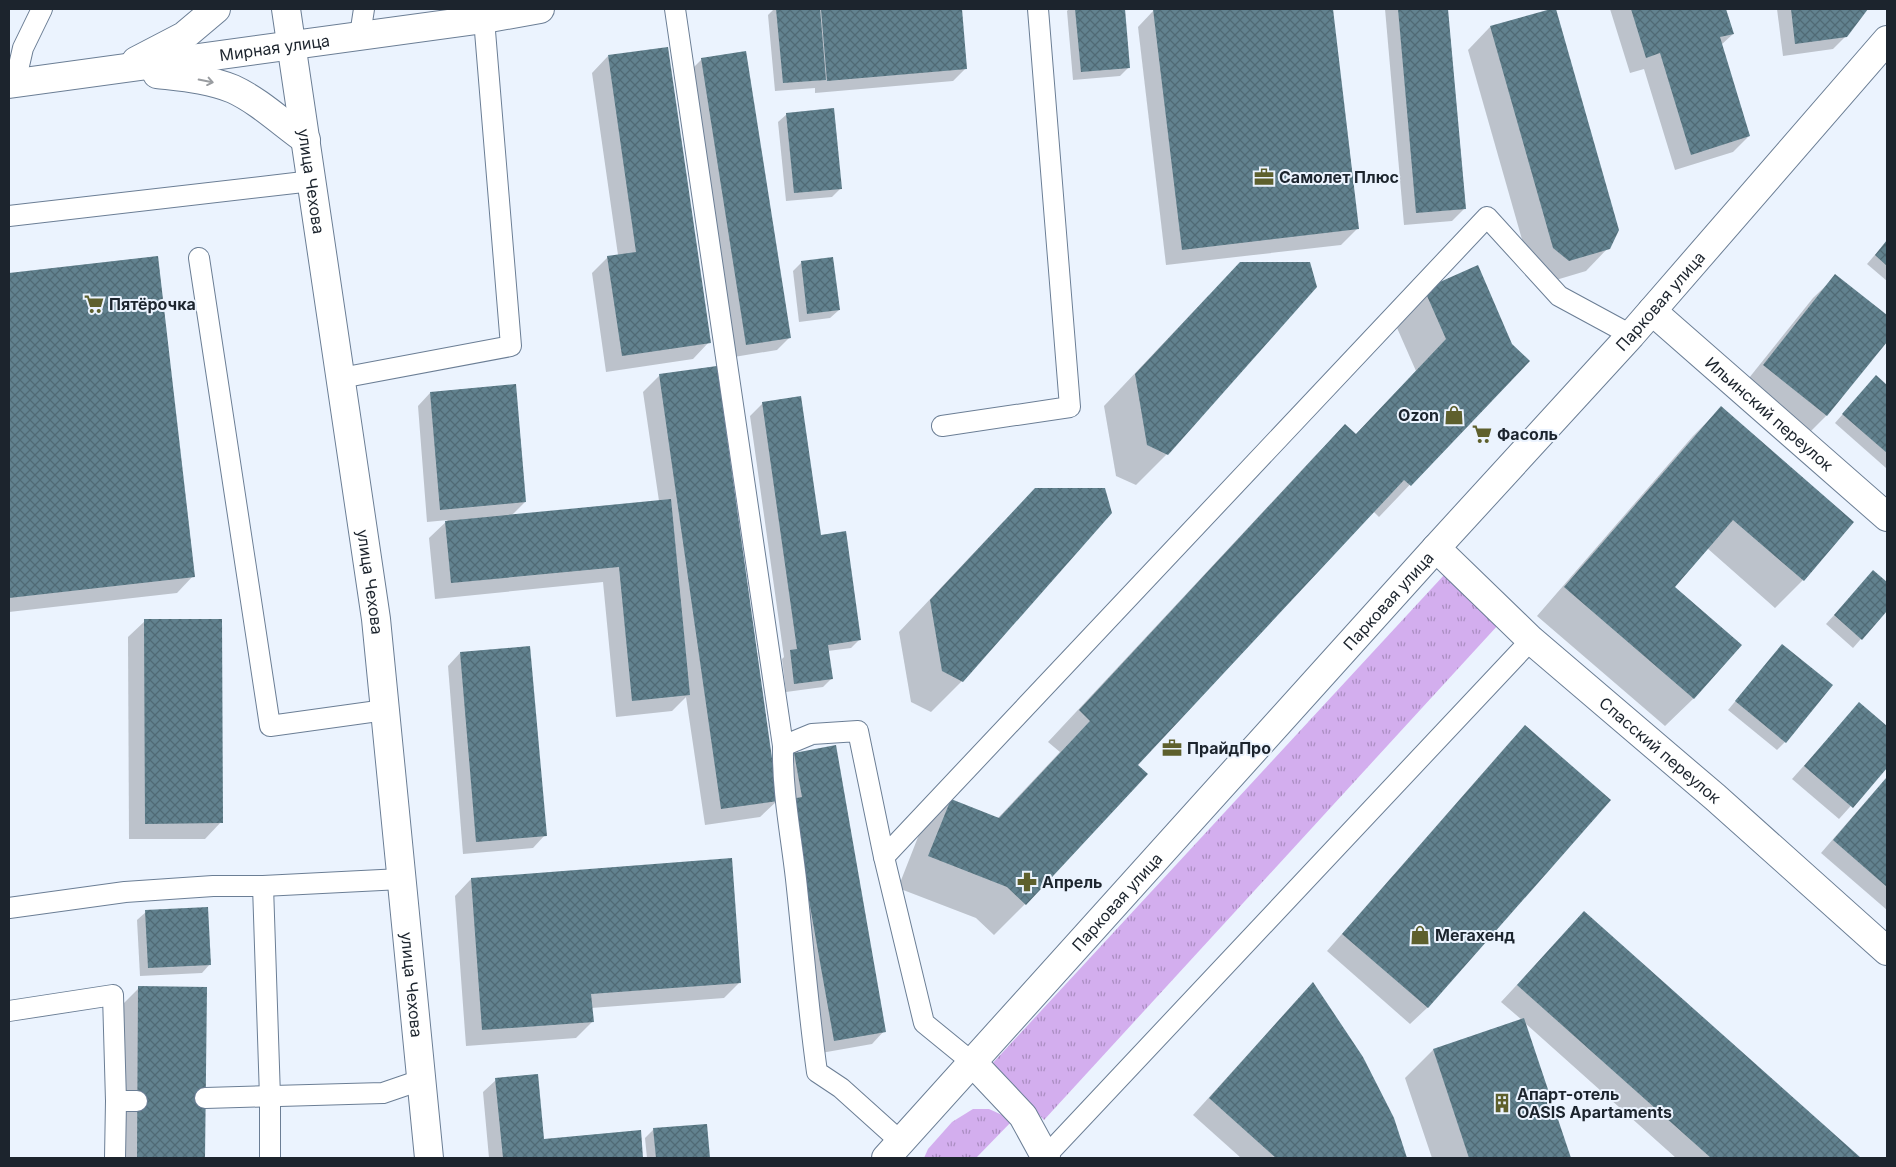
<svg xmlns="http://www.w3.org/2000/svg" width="1896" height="1167" viewBox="0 0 1896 1167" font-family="Inter,sans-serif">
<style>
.grass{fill:url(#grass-tufts)}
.shadow{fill:#0003}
.building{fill:url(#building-cross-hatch)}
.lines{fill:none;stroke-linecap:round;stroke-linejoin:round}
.service-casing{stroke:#6b7e95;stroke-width:22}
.minor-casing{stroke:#6b7e95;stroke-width:30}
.secondary-casing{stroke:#6b7e95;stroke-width:30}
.service{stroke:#fff;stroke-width:20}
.minor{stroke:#fff;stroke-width:28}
.secondary{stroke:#fff;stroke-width:28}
.oneway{stroke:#999ca0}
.labels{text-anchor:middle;stroke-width:4;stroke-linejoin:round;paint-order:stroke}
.street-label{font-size:16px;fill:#1c242d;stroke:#ebf3fe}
.poi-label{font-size:16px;font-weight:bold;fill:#1c242d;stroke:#ebf3fe;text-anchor:start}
</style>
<defs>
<pattern id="grass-tufts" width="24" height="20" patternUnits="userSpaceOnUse" patternTransform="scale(1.25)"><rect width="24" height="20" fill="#d3aeee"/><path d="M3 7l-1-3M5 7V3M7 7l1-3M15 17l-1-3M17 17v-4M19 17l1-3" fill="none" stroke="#aa8dc1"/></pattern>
<pattern id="building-cross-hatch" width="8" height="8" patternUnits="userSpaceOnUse" patternTransform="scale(1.25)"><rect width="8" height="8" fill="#62828f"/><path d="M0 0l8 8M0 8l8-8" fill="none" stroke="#506a75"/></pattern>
</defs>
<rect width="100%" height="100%" fill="#ebf3fe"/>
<g class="grass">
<path d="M1445 574 1499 624 1044 1120 991 1065Z"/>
<path d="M973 1109H989L1013 1120 976 1158H924L928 1149 952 1122Z"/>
</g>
<g class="shadow">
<path d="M774 9H960L965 69 953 81 815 93V88L775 91 768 15Z"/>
<path d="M1069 9H1124L1129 67 1120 76 1073 80 1067 11Z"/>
<path d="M1169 9H1332L1358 228 1341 245 1166 265 1138 27 1154 10Z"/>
<path d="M1385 9H1447L1465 208 1452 221 1404 225Z"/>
<path d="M1555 9 1617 230 1608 248 1586 271 1546 283 1531 271 1468 50 1490 27Z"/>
<path d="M1610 9H1725L1733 34 1721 45 1749 136 1733 152 1675 170 1644 69 1630 73Z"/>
<path d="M1777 9H1867L1846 36 1833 49 1783 56Z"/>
<path d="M608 56 709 342 693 359 606 372 592 273 608 257 618 255 592 73Z"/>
<path d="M702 59 790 337 777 350 734 357 689 72Z"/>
<path d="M787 114 840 189 832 197 786 201 778 122Z"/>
<path d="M1887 241V281L1867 264Z"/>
<path d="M157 257 193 576 177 593 9 612V274Z"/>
<path d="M832 259 839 310 830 318 799 322 793 271 801 263Z"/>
<path d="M1836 276 1887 317V340L1826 416 1804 438 1741 388 1813 298Z"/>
<path d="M1425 290 1511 345 1528 361 1379 517 1373 511 1136 765 1025 904 994 935 976 918 898 888 920 832 951 801 997 819 1060 752 1048 742 1314 457 1345 426 1355 435 1416 371 1394 321Z"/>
<path d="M1209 295 1167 454 1136 485 1116 476 1104 406Z"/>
<path d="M660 375 777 801 760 817 705 825 686 697 672 711 616 717 603 582 435 599 429 538 448 520 427 522 418 406 430 393 525 502 511 516 659 501 643 392Z"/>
<path d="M1876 376 1887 386 1886 468 1835 423Z"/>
<path d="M763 403 820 538 860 639 851 648 828 651 832 678 823 687 786 692 782 659 784 657 750 416Z"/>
<path d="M1721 408 1803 580 1775 608 1707 548 1673 587 1740 645 1693 699 1665 726 1537 616 1693 436Z"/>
<path d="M1004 521 962 681 931 712 911 702 899 632Z"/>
<path d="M1873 572 1887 584V609L1853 648 1826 624Z"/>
<path d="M145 621 221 822 205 839H129L128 637Z"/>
<path d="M1782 645 1785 742 1777 750 1728 710Z"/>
<path d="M460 653 545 835 533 848 463 854 448 666Z"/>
<path d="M1859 704 1887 728V766L1839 819 1792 779Z"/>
<path d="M1525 727 1609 800 1427 1008 1410 1024 1327 951 1509 743Z"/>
<path d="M795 754 884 1031 872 1044 821 1053 782 767Z"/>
<path d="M1887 777V910L1821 853Z"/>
<path d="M471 879 740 982 724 998 591 1008 592 1022 576 1038 466 1046 455 896Z"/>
<path d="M146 912 210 964 202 973 140 976 137 920Z"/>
<path d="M1584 912 1859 1158H1676L1525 1023 1569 1158H1432L1405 1078 1433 1050 1522 1020 1501 1002Z"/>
<path d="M139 988H205L203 1158H110L111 1016Z"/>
<path d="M1297 1000 1393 1119 1405 1158H1241L1193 1115Z"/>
<path d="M496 1080 543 1140 639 1132 642 1158H489L483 1092Z"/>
<path d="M706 1125 708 1158H647L645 1138 654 1129Z"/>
</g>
<g class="building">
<path d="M776 9H820L826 80 783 83Z"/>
<path d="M821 9H962L967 69 827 81Z"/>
<path d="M1075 9H1125L1130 68 1081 72Z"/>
<path d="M1153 9H1333L1359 229 1182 250Z"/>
<path d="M1398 9H1448L1466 209 1416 213Z"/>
<path d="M1551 9H1556L1619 230 1610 249 1569 261 1553 248 1490 26Z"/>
<path d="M1631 9H1726L1734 34 1720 37 1750 136 1691 155 1660 53 1646 58Z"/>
<path d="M1791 9H1868L1847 37 1795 44Z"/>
<path d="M668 47 711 343 622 356 607 256 636 252 608 55Z"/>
<path d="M746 51 791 338 746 345 701 58Z"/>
<path d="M834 108 842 189 794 193 786 113Z"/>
<path d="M1887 240V266L1875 255Z"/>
<path d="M158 256 195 577 9 598V273Z"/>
<path d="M833 257 840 310 807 314 801 261Z"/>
<path d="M1240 262H1310L1317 287 1168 455 1147 445 1135 374Z"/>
<path d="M1478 265 1512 344 1530 361 1411 486 1404 480 1138 765 1148 774 1026 905 1007 887 928 856 951 799 999 818 1090 721 1079 710 1345 424 1356 434 1446 339 1424 289Z"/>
<path d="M1835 274 1887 315V342L1827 416 1763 365Z"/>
<path d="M717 366 778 801 721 809 659 374Z"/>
<path d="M1876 375 1887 385V453L1842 414Z"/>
<path d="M516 384 526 502 440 510 430 392Z"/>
<path d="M801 396 821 535 846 531 861 640 828 645 833 679 794 684 790 650 797 649 762 402Z"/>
<path d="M1721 406 1854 522 1804 581 1733 520 1675 587 1742 645 1694 699 1564 587Z"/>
<path d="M1035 488H1105L1112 513 963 682 942 671 930 600Z"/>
<path d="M671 499 690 695 632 701 619 567 451 583 445 521Z"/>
<path d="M1873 570 1887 582V611L1862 640 1834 615Z"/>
<path d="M144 619H222L223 823 145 824Z"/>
<path d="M1782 644 1833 685 1786 743 1735 701Z"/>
<path d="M530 646 547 836 476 842 460 652Z"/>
<path d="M1859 702 1887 726V768L1853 808 1804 766Z"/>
<path d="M1525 725 1611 800 1428 1008 1342 934Z"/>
<path d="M836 745 886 1032 834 1041 791 799 802 797 794 753Z"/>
<path d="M1887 777V887L1833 840Z"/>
<path d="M732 858 741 983 591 994 594 1022 482 1030 471 878Z"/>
<path d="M208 907 211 965 148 968 145 910Z"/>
<path d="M1584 911 1861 1158H1711L1517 985Z"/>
<path d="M1313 982 1363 1057 1394 1118 1407 1158H1276L1209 1098Z"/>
<path d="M138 986 207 987 205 1158H137Z"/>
<path d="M1524 1018 1571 1158H1469L1433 1049Z"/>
<path d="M538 1074 544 1139 641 1130 643 1158H503L495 1078Z"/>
<path d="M707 1124 710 1158H656L653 1128Z"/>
</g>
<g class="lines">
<defs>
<g id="service">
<path d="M675 9 783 746 812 734 858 731 884 857 924 1023 973 1063"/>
<path d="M360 35 364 9"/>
<path d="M15 83 23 48 42 9"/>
<path d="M9 216 312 181"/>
<path d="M199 258 270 726 385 710"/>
<path d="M341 378 511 346 484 19"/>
<path d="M942 426 1070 407 1038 9"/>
<path d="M783 746C782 790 791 835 796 879 803 943 808 1008 817 1072L841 1088 901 1142"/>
<path d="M884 857 1487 217 1559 296 1631 335"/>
<path d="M263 886 270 1097V1158"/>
<path d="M9 908 125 892 213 886H263L401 879"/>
<path d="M9 1011 113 995 116 1101 115 1158"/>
<path d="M205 1098 383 1093 421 1080"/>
<path d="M116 1101H137"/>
<path d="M1045 1157 1531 640"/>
</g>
<g id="minor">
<path d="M136 61 184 36 216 9"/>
<path d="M157 74C182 77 209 79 233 89 259 101 282 123 306 140"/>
<path id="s1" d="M9 84 484 19 540 9"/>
<path id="s2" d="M1652 311 1887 517"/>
<path id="s3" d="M1436 548 1531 640 1715 797 1887 951"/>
<path d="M973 1063 1023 1116 1046 1158"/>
<path id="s4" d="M886 1158 1436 548 1631 335 1887 40"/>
</g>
<g id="secondary">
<path id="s5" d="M286 9 376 619 429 1158"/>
</g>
</defs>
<use href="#service" class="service-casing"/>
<use href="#minor" class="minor-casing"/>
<use href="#secondary" class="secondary-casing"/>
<use href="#service" class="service"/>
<use href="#minor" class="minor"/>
<use href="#secondary" class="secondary"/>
</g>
<defs><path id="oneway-shaft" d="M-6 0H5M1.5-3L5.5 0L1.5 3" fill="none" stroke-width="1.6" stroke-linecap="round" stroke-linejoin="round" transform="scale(1.25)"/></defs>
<use class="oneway" href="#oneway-shaft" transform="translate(206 81) rotate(11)"/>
<defs>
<symbol id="office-bare" viewBox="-9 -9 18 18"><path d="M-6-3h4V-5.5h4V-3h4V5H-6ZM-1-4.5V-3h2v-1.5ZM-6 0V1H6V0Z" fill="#5e602d" stroke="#ebf3fe" stroke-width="2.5" paint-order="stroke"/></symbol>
<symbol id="supermarket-bare" viewBox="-9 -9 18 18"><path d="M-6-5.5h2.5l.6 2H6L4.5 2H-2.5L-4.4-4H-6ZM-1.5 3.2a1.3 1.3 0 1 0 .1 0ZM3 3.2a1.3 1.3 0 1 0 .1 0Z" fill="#5e602d" stroke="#ebf3fe" stroke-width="2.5" paint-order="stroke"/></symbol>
<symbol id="shop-bare" viewBox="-9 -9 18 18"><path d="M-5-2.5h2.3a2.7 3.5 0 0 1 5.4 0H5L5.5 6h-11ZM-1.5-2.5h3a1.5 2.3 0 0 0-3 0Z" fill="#5e602d" stroke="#ebf3fe" stroke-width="2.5" paint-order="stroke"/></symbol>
<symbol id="pharmacy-bare" viewBox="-9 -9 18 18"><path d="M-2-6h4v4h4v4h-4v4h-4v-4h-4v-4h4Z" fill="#5e602d" stroke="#ebf3fe" stroke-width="2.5" paint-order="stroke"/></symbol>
<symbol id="building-bare" viewBox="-9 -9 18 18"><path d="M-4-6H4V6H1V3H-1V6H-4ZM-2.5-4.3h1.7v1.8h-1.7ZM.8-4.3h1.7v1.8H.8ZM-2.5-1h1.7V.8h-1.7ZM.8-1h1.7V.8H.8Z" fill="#5e602d" stroke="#ebf3fe" stroke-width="2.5" paint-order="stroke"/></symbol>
</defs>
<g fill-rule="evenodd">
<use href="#office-bare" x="1250" y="163" width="28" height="28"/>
<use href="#supermarket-bare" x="80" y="290" width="28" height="28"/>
<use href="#shop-bare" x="1440" y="401" width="28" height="28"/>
<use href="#supermarket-bare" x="1468" y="420" width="28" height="28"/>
<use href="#office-bare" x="1158" y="734" width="28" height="28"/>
<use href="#pharmacy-bare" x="1013" y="868" width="28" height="28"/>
<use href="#shop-bare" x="1406" y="921" width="28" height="28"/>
<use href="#building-bare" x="1488" y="1089" width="28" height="28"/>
</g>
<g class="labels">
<g class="street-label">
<text dy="6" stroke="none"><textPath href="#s1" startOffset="268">Мирная улица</textPath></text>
<text dy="6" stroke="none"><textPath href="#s5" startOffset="174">улица Чехова</textPath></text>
<text dy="6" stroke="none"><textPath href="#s4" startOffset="1155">Парковая улица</textPath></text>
<text dy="6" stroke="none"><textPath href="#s2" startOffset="156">Ильинский переулок</textPath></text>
<text dy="6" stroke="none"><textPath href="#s5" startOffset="579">улица Чехова</textPath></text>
<text dy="6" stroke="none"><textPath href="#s4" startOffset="750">Парковая улица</textPath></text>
<text dy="6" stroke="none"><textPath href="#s3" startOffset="302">Спасский переулок</textPath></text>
<text dy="6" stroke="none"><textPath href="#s4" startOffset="345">Парковая улица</textPath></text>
<text dy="6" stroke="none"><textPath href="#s5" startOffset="984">улица Чехова</textPath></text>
</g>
<g class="poi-label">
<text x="1279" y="183">Самолет Плюс</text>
<text x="109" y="310">Пятёрочка</text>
<text x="1439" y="421" text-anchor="end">Ozon</text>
<text x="1497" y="440">Фасоль</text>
<text x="1187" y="754">ПрайдПро</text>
<text x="1042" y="888">Апрель</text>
<text x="1435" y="941">Мегахенд</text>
<text x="1517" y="1100">Апарт-отель<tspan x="1517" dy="18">OASIS Apartaments</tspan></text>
</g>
</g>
<rect width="1896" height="1167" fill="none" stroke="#1c242d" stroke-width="20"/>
</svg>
